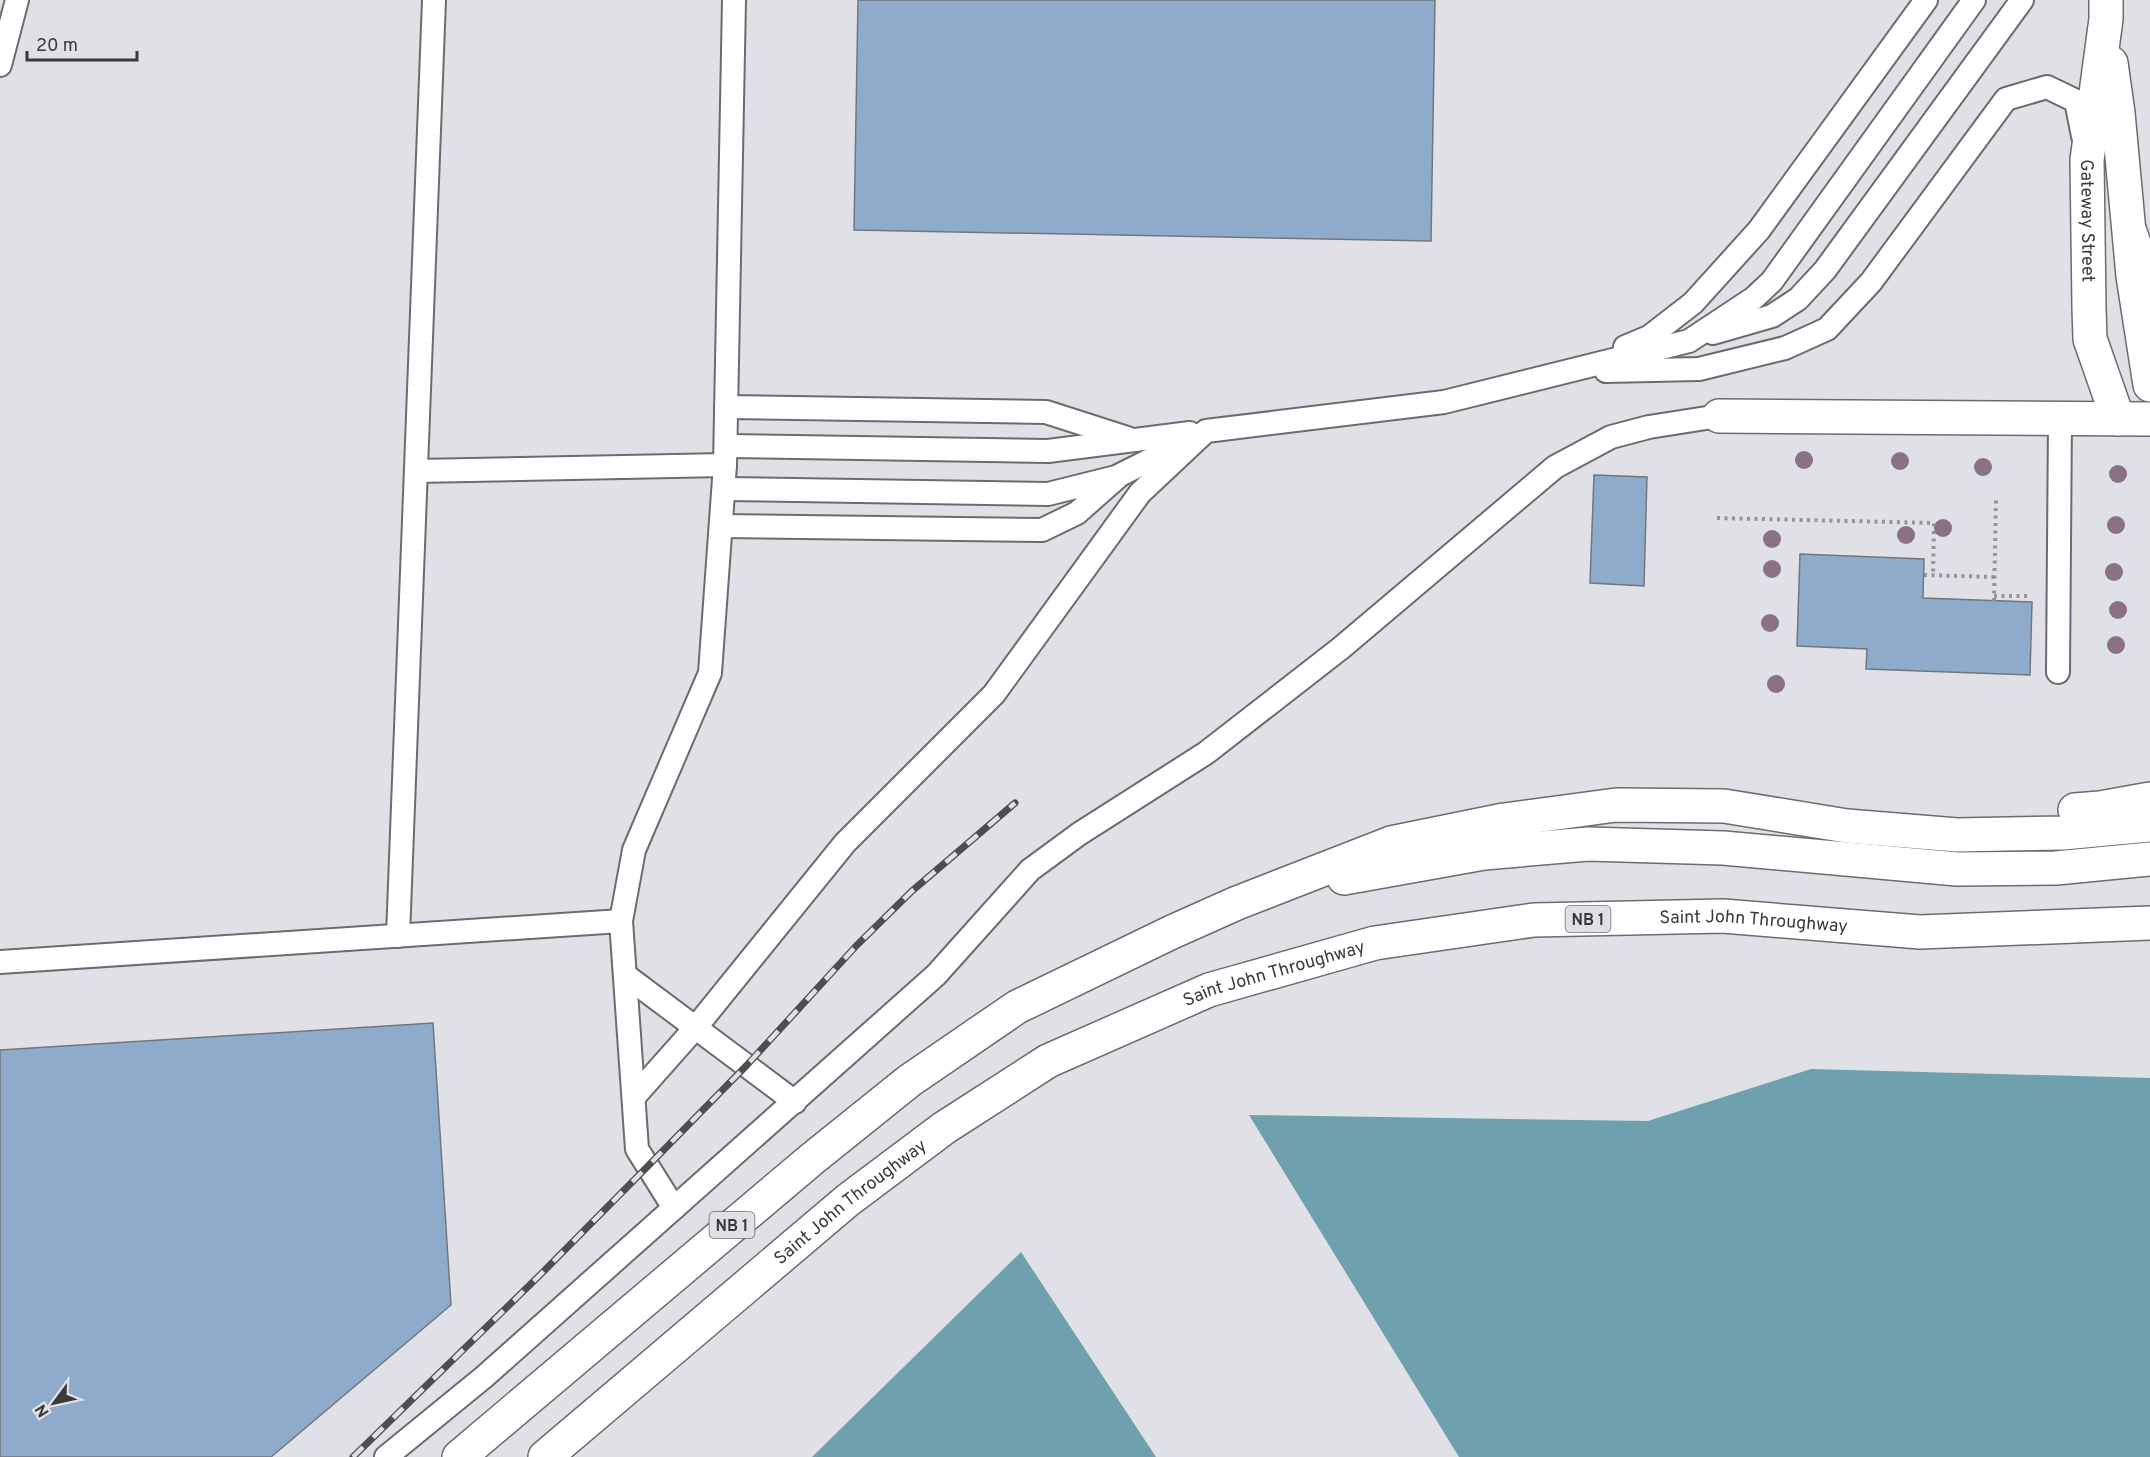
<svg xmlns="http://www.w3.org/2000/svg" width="2150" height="1457" viewBox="0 0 2150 1457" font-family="Overpass,sans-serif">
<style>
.water{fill:#6fa0ae}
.building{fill:#8eabcb;stroke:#73777b;stroke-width:1.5}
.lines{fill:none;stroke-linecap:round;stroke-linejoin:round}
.lane-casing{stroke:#6b6b70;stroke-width:26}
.street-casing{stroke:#6b6b70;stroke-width:36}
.secondary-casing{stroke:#6b6b70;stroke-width:36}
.highway-casing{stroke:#6b6b70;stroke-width:36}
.path{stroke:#949598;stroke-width:4;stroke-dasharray:3 4.5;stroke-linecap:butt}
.lane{stroke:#fff;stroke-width:22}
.street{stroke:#fff;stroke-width:33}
.secondary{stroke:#fff;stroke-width:33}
.highway{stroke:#fff;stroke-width:33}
.rail-casing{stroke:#4e4e50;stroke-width:7}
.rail{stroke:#e0e1e6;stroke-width:4.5;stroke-dasharray:14;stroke-linecap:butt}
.tree{fill:#8b7185}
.labels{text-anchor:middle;stroke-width:5;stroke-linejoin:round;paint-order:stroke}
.shield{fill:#e0e1e6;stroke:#6c6c6f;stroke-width:1.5}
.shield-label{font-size:16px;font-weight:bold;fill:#3a3a3c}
.street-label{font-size:18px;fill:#3a3a3c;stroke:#e0e1e6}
</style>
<rect width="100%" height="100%" fill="#e0e1e6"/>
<g class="water">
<path d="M1811 1069 2150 1078V1457H1459L1249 1115 1648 1121Z"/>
<path d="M1021 1252 1156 1457H812Z"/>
</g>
<g class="building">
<path d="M858 0H1435L1431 241 854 230Z"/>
<path d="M1594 475 1647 477 1644 586 1590 583Z"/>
<path d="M1800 554 1924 559 1923 598 2032 602 2030 675 1866 669 1867 649 1797 646Z"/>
<path d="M433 1023 451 1305 271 1457H0V1050Z"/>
</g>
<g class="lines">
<defs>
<g id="lane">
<path d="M0 65 17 0"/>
<path d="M1713 333 1772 316 1798 299 1825 270 2022 0"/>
<path d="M1625 347 1649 337 1693 303 1759 230 1926 0"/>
<path d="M1606 371 1699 369 1785 348 1827 329 1871 282 2006 99 2047 87 2076 101 2083 136"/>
<path d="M726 407 1046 412 1127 438"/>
<path d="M726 446 1048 451 1190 433"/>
<path d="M416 471 725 465"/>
<path d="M724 489 1048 494 1116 477"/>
<path d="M721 526 1042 530 1077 513 1120 475 1184 443"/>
<path d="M2058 672 2060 418"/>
<path d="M398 936 434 0"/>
<path d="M0 962 621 921"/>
<path d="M625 975 795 1102"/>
<path d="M634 1097 696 1027 845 843 994 694 1140 493 1206 431 1444 402 1689 341 1754 298 1772 281 1974 0"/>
<path d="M674 1208 637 1149 621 921 634 850 710 673 725 465 734 0"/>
<path d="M386 1457 484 1377 936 975 1030 870 1079 834 1206 753 1341 648 1555 467 1611 437 1649 427 1719 416"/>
</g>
<g id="street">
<path id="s1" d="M2106 0V19L2087 160 2089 308 2090 339 2118 419"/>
<path d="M2111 63 2118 113 2133 276 2150 385"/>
</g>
<g id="secondary">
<path d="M2130 232 2150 289"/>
<path d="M1719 416 2150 419"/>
</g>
<g id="highway">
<path d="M2075 810 2100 808 2150 799"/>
<path d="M1344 878 1484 853 1588 844 1723 848 1957 869 2056 868 2150 859"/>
<path d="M459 1457 812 1159 909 1081 1017 1007 1172 932 1237 903 1391 843 1504 820 1616 805 1724 806 1847 826 1957 835 2063 833 2150 825"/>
<path id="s2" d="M545 1457 848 1200 944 1128 1048 1061 1209 990 1375 943 1534 920 1723 916 1920 932 2150 923"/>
</g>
</defs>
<use href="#lane" class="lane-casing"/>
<use href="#street" class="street-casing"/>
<use href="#secondary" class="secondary-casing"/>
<use href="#highway" class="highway-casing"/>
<g class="path">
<path d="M1717 518 1934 523 1933 575"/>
<path d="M1924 575 1994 577"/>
<path d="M1994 596H2029"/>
<path d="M1994 601 1996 498"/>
</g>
<use href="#lane" class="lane"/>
<use href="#street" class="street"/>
<use href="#secondary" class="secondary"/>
<use href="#highway" class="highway"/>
<defs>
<path id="rail" d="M353 1457 540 1275 648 1166 747 1065 857 945 912 891 1015 803"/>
</defs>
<use href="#rail" class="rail-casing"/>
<use href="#rail" class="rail"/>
</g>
<g class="tree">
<circle cx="1804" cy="460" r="9"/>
<circle cx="1900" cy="461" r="9"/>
<circle cx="1983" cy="467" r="9"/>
<circle cx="2118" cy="474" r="9"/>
<circle cx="2116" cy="525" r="9"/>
<circle cx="1943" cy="528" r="9"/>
<circle cx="1906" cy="535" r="9"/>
<circle cx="1772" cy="539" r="9"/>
<circle cx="1772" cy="569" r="9"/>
<circle cx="2114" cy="572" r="9"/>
<circle cx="2118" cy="610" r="9"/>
<circle cx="1770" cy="623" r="9"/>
<circle cx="2116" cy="645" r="9"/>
<circle cx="1776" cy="684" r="9"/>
</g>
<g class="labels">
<g class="shield">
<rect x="1565.5" y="906" width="45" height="26" rx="4.5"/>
<rect x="709.5" y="1212" width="45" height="26" rx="4.5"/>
</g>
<g class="shield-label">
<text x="1588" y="925">NB 1</text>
<text x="732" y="1231">NB 1</text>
</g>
<g class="street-label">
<text dy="6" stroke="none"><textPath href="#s1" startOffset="222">Gateway Street</textPath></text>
<text dy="6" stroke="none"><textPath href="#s2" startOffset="1370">Saint John Throughway</textPath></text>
<text dy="6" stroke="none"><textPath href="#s2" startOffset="884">Saint John Throughway</textPath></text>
<text dy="6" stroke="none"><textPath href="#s2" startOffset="398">Saint John Throughway</textPath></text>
</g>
</g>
<g transform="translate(54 1403) rotate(237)" stroke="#e0e1e6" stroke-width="4.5" paint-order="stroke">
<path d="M0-4.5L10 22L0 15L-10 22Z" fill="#3a3a3c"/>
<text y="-9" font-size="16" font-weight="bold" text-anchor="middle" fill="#3a3a3c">N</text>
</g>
<path d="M27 51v9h110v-9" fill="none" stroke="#3a3a3c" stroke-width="3"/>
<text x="36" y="51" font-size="18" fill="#3a3a3c" stroke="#e0e1e6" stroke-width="4.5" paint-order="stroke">20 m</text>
</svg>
